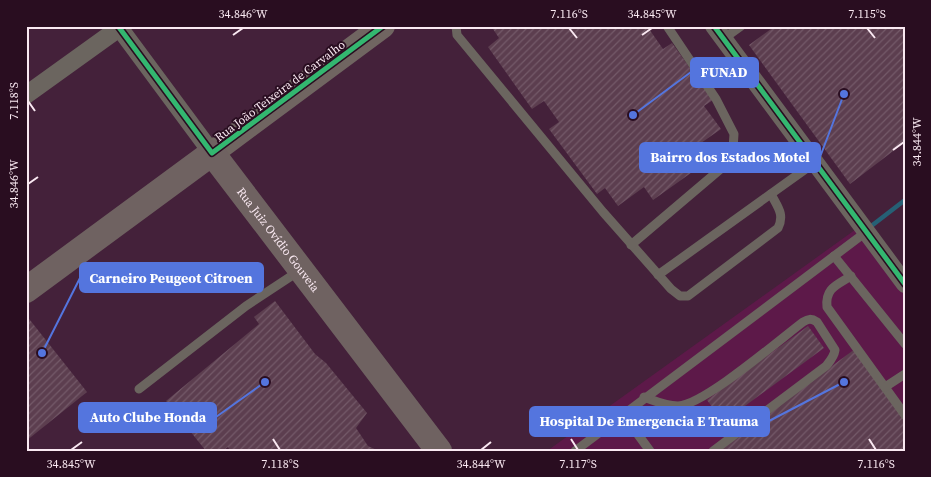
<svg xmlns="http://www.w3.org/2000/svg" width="931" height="477" viewBox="0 0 931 477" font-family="'Source Serif 4',serif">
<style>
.built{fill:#5d1949}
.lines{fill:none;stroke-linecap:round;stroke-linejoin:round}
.stream{stroke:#266075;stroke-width:4.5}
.building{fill:url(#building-hatch)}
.lane{stroke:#6b655f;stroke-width:9}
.street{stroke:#6b655f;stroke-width:18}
.secondary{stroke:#706561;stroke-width:24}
.primary{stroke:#6f6261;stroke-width:26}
.cycleway-casing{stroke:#290d20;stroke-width:8}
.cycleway{stroke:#33b770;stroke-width:5}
.ticks{fill:none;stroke:#fae9f2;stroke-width:2}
.labels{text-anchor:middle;stroke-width:4;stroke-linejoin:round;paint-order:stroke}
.street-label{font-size:12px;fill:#fae9f2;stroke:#290d20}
.leader{fill:none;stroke:#5475de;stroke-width:2}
.callout-dot{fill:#5475de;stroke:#290d20;stroke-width:2}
.callout{fill:#5475de;stroke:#5475de;stroke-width:2}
.callout-label{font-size:14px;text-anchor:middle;font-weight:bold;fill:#fff}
.neatline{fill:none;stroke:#fae9f2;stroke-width:2}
.ticks-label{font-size:12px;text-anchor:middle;fill:#fae9f2}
</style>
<defs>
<pattern id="building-hatch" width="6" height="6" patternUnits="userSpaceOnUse" patternTransform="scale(1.25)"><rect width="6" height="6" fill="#5c3e4f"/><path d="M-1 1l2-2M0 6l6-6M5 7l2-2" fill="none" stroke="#745a69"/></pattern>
</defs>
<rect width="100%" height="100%" fill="#44213a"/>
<path class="built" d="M866 222 905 276V451H547Z"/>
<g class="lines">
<path class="stream" d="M870 227 905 200"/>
</g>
<g class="building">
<path d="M491 26H647L663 49 672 43 713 100 704 106 721 129 701 143 712 158 653 200 644 187 618 206 605 188 597 194 549 129 559 122 544 101 532 109 488 47 499 38Z"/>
<path d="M775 26H905V142L850 184 749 45Z"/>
<path d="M275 301 315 354 326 363 367 413 356 428 368 446 379 451H230L228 447 223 451H206L166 401 259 324 254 317Z"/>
<path d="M26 315 87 392 26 441Z"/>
<path d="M808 326 824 348 723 422 707 400Z"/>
<path d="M855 349 905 416V451H716Z"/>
</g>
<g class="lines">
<g class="lane">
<path d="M456 26 457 35 603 212 671 289 680 296H688L778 228C785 214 777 206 771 194"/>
<path d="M723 39 741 26"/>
<path d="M631 245 730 161 733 149 734 134 716 99 667 26"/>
<path d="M834 256 905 344"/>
<path d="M658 275 814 163"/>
<path d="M851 276C837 285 825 288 827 307L905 415"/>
<path d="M885 387 905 374"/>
<path d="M139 389 246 306 299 271"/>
<path d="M644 397C655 401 666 406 678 406 704 405 779 340 803 322 808 319 811 318 817 322L835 350C834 357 830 361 826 366L713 451"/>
<path d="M623 414 650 451"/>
<path d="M575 451 866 232"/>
</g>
<g class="street">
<path d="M118 26 212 153"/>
<path d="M714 26 905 284"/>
<path d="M26 95 122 26"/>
</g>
<path class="secondary" d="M212 153 383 26"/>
<path class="primary" id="s1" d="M26 290 212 153 439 451"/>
<defs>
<g id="cycleway">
<path d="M118 26 212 153 383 26"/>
<path d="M714 26 905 284"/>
</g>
</defs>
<use href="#cycleway" class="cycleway-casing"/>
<use href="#cycleway" class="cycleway"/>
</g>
<path class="ticks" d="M569 28 577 38M867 28 875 38M233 35 243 28M642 35 652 28M28 101 35 111M893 150 904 142M28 184 38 177M273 439 280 450M571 439 578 450M869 439 876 450M71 450 82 442M481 450 491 442"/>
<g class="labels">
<g class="street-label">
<text transform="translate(280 91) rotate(-37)" y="4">Rua João Teixeira de Carvalho</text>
<text dy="4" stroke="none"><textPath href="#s1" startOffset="340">Rua Juiz Ovídio Gouveia</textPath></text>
</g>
</g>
<path class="leader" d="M633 115L691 72M844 94L820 157M42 353L80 278M265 382L216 417M844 382L769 421"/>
<g class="callout-dot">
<circle cx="633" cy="115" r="5"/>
<circle cx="844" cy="94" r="5"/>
<circle cx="42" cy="353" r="5"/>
<circle cx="265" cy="382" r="5"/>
<circle cx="844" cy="382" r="5"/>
</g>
<g class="callout">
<rect x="691" y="58" width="67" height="29" rx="5"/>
<rect x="640" y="143" width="180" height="29" rx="5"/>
<rect x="80" y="263" width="183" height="29" rx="5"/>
<rect x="79" y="403" width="137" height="29" rx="5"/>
<rect x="530" y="407" width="239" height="29" rx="5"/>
</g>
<g class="callout-label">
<text x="724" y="77">FUNAD</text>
<text x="730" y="162">Bairro dos Estados Motel</text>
<text x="171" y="283">Carneiro Peugeot Citroen</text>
<text x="148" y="422">Auto Clube Honda</text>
<text x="649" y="426">Hospital De Emergencia E Trauma</text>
</g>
<rect width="931" height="477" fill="none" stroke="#290d20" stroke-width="55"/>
<rect x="28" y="28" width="876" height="422" class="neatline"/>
<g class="ticks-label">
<text x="243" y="18">34.846°W</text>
<text x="569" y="18">7.116°S</text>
<text x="652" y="18">34.845°W</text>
<text x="867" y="18">7.115°S</text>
<text transform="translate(14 101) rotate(-90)" y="4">7.118°S</text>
<text transform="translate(917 142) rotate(-90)" y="4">34.844°W</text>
<text transform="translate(14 184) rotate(-90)" y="4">34.846°W</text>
<text x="71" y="468">34.845°W</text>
<text x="280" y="468">7.118°S</text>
<text x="481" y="468">34.844°W</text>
<text x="578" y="468">7.117°S</text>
<text x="876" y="468">7.116°S</text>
</g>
</svg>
